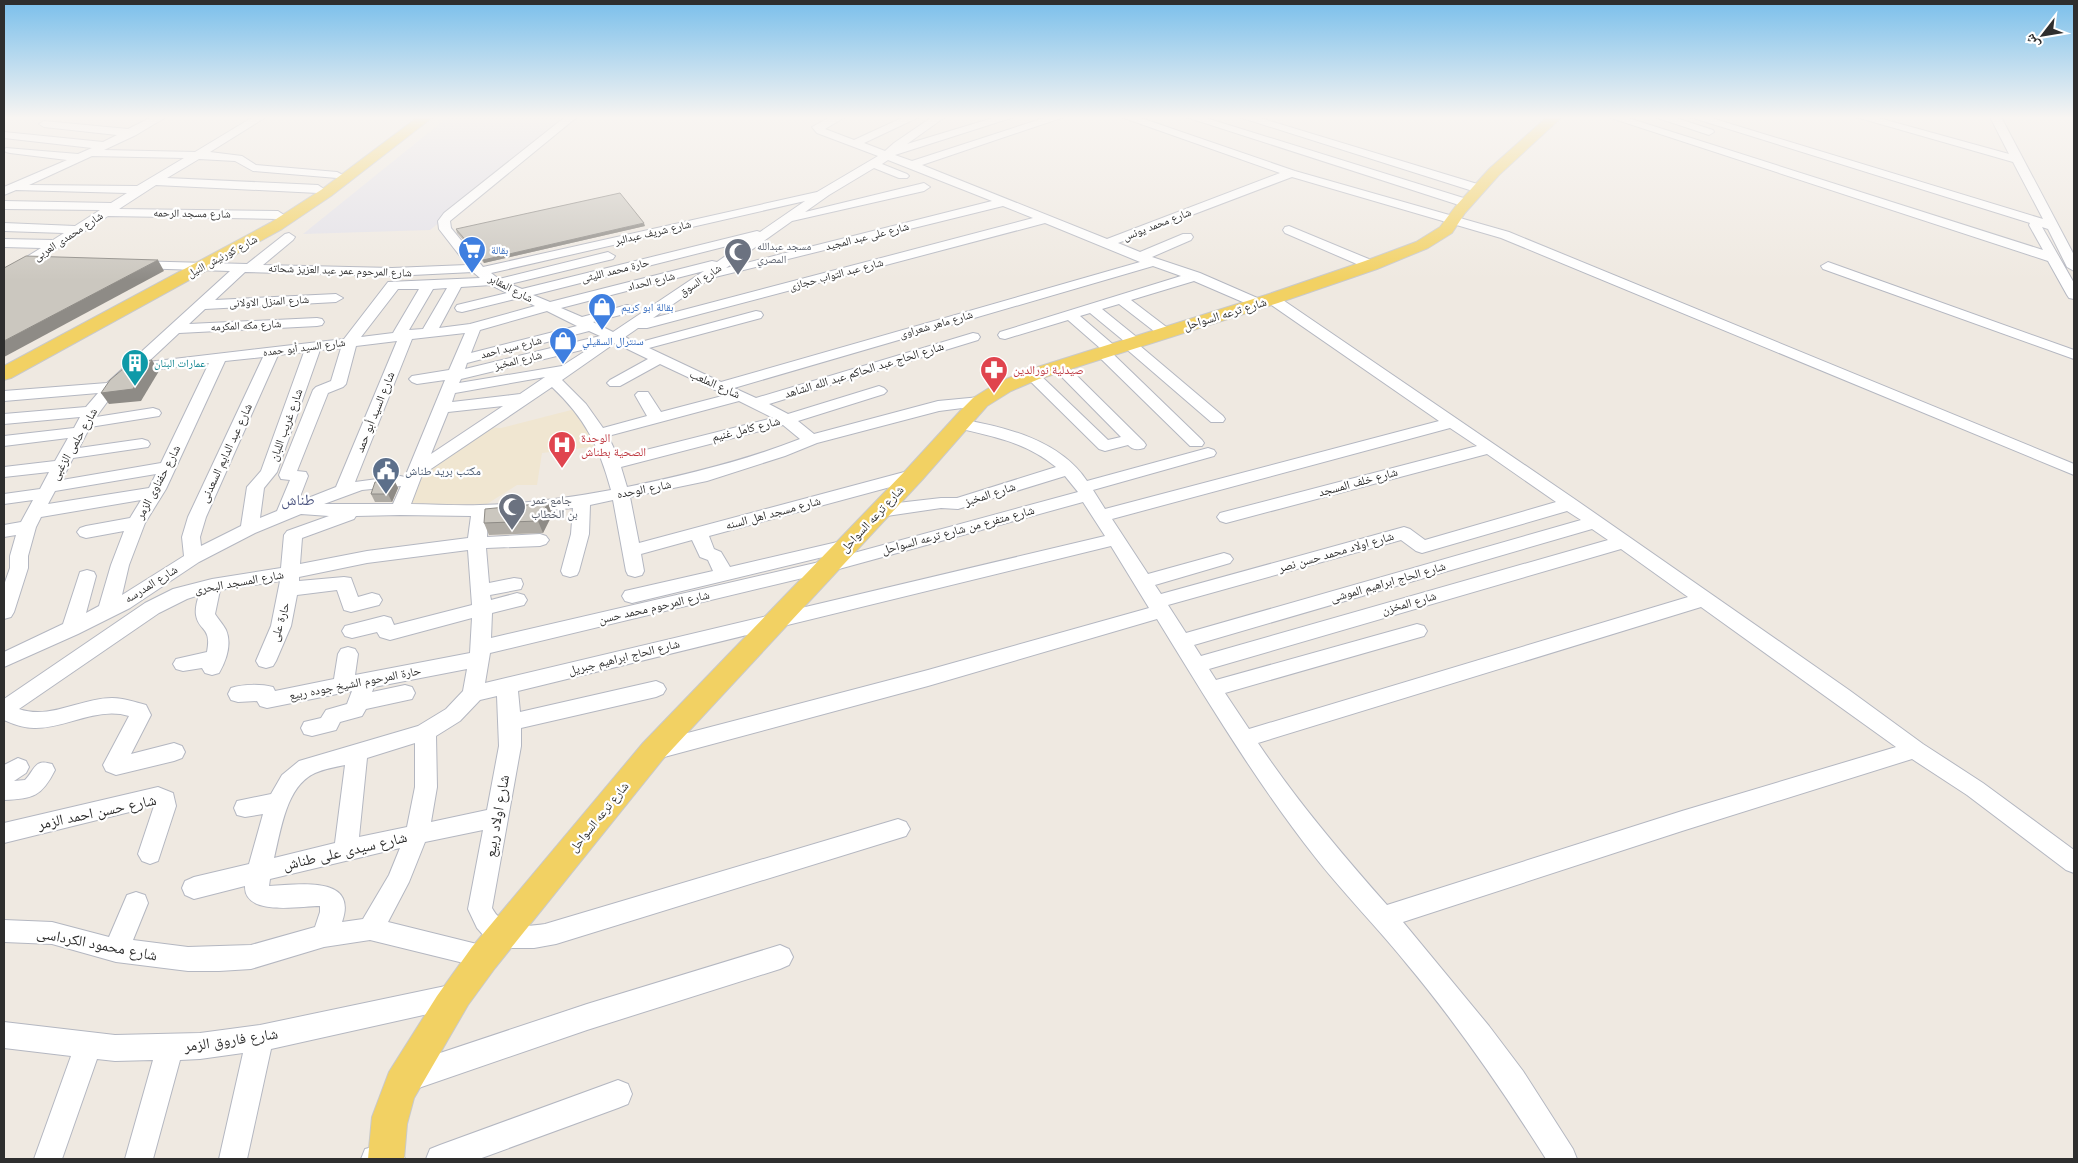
<svg xmlns="http://www.w3.org/2000/svg" width="2078" height="1163" viewBox="0 0 2078 1163" font-family="'DM Sans','Noto Naskh Arabic',sans-serif">
<style>
.industrial{fill:#e3e1e8}
.education{fill:#f0e6d1}
.lines{fill:none;stroke-linecap:round;stroke-linejoin:round}
.minor-casing{stroke:#b4b7c1;stroke-width:2}
.major-casing{stroke:#c9c9c9;stroke-width:2}
.minor{fill:#fff;fill-rule:evenodd}
.major{fill:#f2d163;fill-rule:evenodd}
.wall{fill:#afaba4}
.shaded-wall{fill:#8e8b86}
.building{fill:#cbc7bf;stroke:#8e8b86}
.labels{text-anchor:middle;stroke-width:4.5;stroke-linejoin:round;paint-order:stroke}
.far-street-label{font-size:11px;fill:#2e2e2e;stroke:#fff}
.far-worship-label{font-size:11px;fill:#5b616d;stroke:#fff;text-anchor:start}
.far-shop-label{font-size:11px;fill:#366cbe;stroke:#fff;text-anchor:start}
.far-culture-label{font-size:11px;fill:#0d838f;stroke:#fff;text-anchor:start}
.street-label{font-size:12px;fill:#2e2e2e;stroke:#fff}
.health-label{font-size:12px;fill:#be3a42;stroke:#fff;text-anchor:start}
.service-label{font-size:12px;fill:#4e5e75;stroke:#fff;text-anchor:start}
.worship-label{font-size:12px;fill:#5b616d;stroke:#fff;text-anchor:start}
.quarter-label{font-size:15px;fill:#4d5680;stroke:#fff}
.near-street-label{font-size:15px;fill:#2e2e2e;stroke:#fff}
</style>
<rect width="100%" height="100%" fill="#efe9e1"/>
<path class="industrial" d="M448 117H571L430 230 303 234Z"/>
<path class="education" d="M579 408 599 446 542 453 537 485H517L479 509 408 505 417 475 487 427 501 428Z"/>
<g class="lines">
<defs>
<g id="minor">
<path d="M152 117H166L136 135 104 150 195 152 253 117H266L210 152 242 156 256 165 337 172 343 175 337 178 253 171 235 161 199 159 167 178 318 185 324 189 318 193 156 185 119 209 278 211 284 215 278 219 108 216 9 280 4 281V271L41 248 4 247V239L53 240 64 233 4 231V223L75 226 100 210 4 209V201L111 203 127 193 16 190 4 195V187L67 160 10 153 6 152 4 150 6 148 78 154 92 148 4 138V132L103 142 117 135 44 127 39 124 44 121 128 129ZM92 156 184 158 137 186 29 185Z"/>
<path d="M565 117H577L450 221 451 228 483 267 817 192 878 156 817 133 812 127 830 117H845L825 129 854 140 904 117H919L864 143 885 151 894 143 932 117H945L907 144 996 117H1014L895 155 912 161 1047 117H1064L922 165 1107 239 1280 173 1121 117H1138L1295 171 1509 232 2074 464V475L1501 238 1292 177 1118 243 1140 252 1183 234H1191L1193 237 1191 240 1152 257 1200 273 1262 300 1264 303 1262 306H1252L1194 281 1131 300 1169 329 1171 332 1169 335H1159L1119 304 1102 309 1139 339 1141 342 1139 345 1223 416 1225 419 1223 422H1211L1124 347 1122 344 1124 341 1090 313 1080 316 1116 347 1118 350 1113 354 1202 440 1204 443 1202 446H1190L1097 355 1095 352 1100 348 1068 320 1005 339 1000 338 998 335 1000 332 1181 276 1153 266 734 388 756 398 973 333 978 334 980 337 978 340 769 404 788 414 879 386 884 388 887 391 884 394 798 421 814 434 938 401 980 397 986 399 988 402 986 405 939 411 817 443 785 456 707 481 630 497 639 543 908 471 914 470 920 471 922 475 920 479 709 536 714 549 721 552 730 567 846 540 852 542 855 546 852 550 632 603 625 601 622 596 625 591 713 571 708 560 700 557 692 540 641 554 644 571 642 575 635 577 628 575 626 571 613 500 590 505 589 534 579 571 577 575 570 577 563 575 561 571 571 534 573 508 488 516 487 537 540 534 546 536 549 540 546 544 540 546 486 548 489 583 514 578 521 579 523 584 521 589 490 595 491 600 517 593 524 595 527 600 524 605 492 613 491 638 828 560 1078 492 1065 476 958 509 941 508 880 517 874 515 871 511 874 507 880 505 941 498H957L1056 467C1024 441 993 437 954 427L952 424 954 421 960 419C1005 427 1060 440 1087 481L1208 448 1214 450 1216 453 1214 456 1093 490 1105 509 1439 421 1267 302 1265 299 1272 295 1277 296 1576 500 1849 690 1923 744 1983 783 2074 850V873L2066 870 1967 795 1912 759 1682 831 1403 922 1489 1026 1523 1071 1573 1149 1577 1159H1546C1503 1091 1458 1025 1406 963 1377 927 1344 894 1315 857 1256 782 1207 700 1157 619L928 686 653 760 645 757 642 751 645 745 653 742 928 670 1149 608 1111 546 518 691 520 712 656 681 663 684 666 689 663 694 656 697 521 728V746L492 908C503 929 525 927 545 924L898 819 906 822 910 829 906 836 556 944 534 948H512L493 942 484 936 477 928 468 909 483 830 425 842 409 882 388 922 493 948 497 956 493 964 484 968 370 940 324 947 251 969 219 971H188L116 962 52 944 4 942V920L52 922 109 937 127 895 136 892 145 895 148 903 133 940 188 947 251 945 315 927 320 912V906C300 906 244 917 245 886L194 899 185 895 182 888 185 881 194 877 249 864 263 814 245 817 237 815 234 808 237 801 271 794 282 775 299 761 418 726 446 709 463 691 467 669 374 687 372 692 405 685 412 687 415 693 412 699 366 709 362 716 340 722 336 730 312 736 304 734 301 728 304 722 321 718 326 710 347 704 352 691 267 708 260 706 257 701 238 702 231 700 228 694 231 688C243 684 261 684 273 687L275 691 334 679 338 654 341 649 348 647 355 649 358 654 355 675 470 653 472 618 390 640 380 637 377 632 352 638 345 636 342 631 345 626 384 616 391 618 394 625 472 605 468 550 367 563 299 577V581L344 577 351 578 358 597 372 593 379 595 382 600 379 605 351 612 344 610 337 590 297 595 291 626 276 661 273 666 266 668 259 666 256 661 271 626 280 581 220 590 215 614C218 619 223 624 226 630 232 644 226 661 219 673L212 675 205 673 202 668 183 671 176 669 173 664 176 659 207 652C212 626 199 632 196 615 195 609 197 601 199 595L187 599 159 613 19 709C50 720 81 698 112 698 124 698 135 702 146 705L151 715 131 754 174 743 182 746 185 752 182 758 174 761 116 775 106 771 103 765 129 716C97 706 65 729 34 728 23 728 13 724 4 720V699L145 603 173 589 212 579 281 568 284 535 287 531 329 516 301 514 255 533 199 562 130 608 78 634 4 667V652L63 624 80 572 87 570 94 572 96 576 86 613 99 606 111 565 124 531 86 538 80 536 77 532 80 528 86 526 130 518 141 500 41 517 36 527 28 556V568L14 612 11 617 4 619V585L10 568V556L16 535 4 537V525L21 522 33 500 4 504V494L40 489 49 472 4 477V467L55 461 68 438 4 446V436L74 428 80 417 4 424V414L86 407 98 393 4 401V391L107 383 230 271 136 268 131 267 129 264 131 261 247 264 285 234 289 233 295 237 293 240 263 265 392 268 467 265 439 229 438 221 444 213ZM888 160 992 201 726 268 792 221 924 191 930 187 924 183 805 212 829 195 874 168 899 178H907L909 176 907 174 882 164ZM805 201 760 232 757 231 522 289 510 284 613 259 615 256 608 252 499 279 491 273ZM1003 206 1033 218 653 318 711 278ZM1045 223 1140 262 721 382 649 348 761 318 763 315 761 312 756 311 637 343 625 337 638 328H647ZM747 241 717 262 712 261 550 302 533 295ZM704 271 613 332 593 322 632 312 634 309 632 306 627 305 582 317 561 308ZM245 272 392 276 473 272 480 278 388 282 344 339 148 362 179 333 317 326 322 325 324 322 322 319 317 318 189 324 205 309 336 302 343 298 336 294 215 300ZM491 285 507 293 457 305 455 308 457 311 462 312 519 298 535 306 470 324 439 328 461 287ZM447 288 423 329 409 330 433 289ZM398 289H419L393 333 361 337ZM547 311 577 326 471 353 480 330ZM589 331 600 336 465 369 467 363ZM465 333 449 370 412 376 409 379 412 382 417 384 445 380 405 477 400 476 355 482 412 339ZM397 341 336 487 298 502 308 476 306 472 297 471 328 393 343 387 346 384 356 346ZM615 343 648 359 610 380 607 383 610 386H620L660 364 726 395 661 412 648 392H638L635 395 647 416 603 428 586 404 562 380ZM341 348 331 381 316 387 313 390 279 475 281 479 290 480 277 511 260 518 264 488 277 472 320 350ZM590 348 562 366 459 383 461 379ZM304 352 261 471 247 487 241 526 201 546 200 537 206 517 278 355ZM263 357 188 517 182 537 184 556 122 595 129 565 145 523 166 489 225 361ZM209 363 161 463 62 480 73 458 148 447 150 444 148 441 142 439 79 448 90 427 159 416 161 413 159 410 153 408 96 417 116 390 136 372ZM545 377 520 394 452 402 455 393ZM552 387C585 418 599 446 611 490 568 498 524 504 480 505 457 506 434 504 411 504L422 475ZM739 401 773 418 618 457 608 436ZM503 406 431 454 448 412ZM783 425 800 439C744 461 686 475 627 487L621 467ZM1450 428 1477 446 1220 513 1217 517 1220 521 1226 523 1487 454 1556 502 1425 540 1410 529 1404 527 1161 594 1155 585 1230 563 1233 559 1230 555 1224 553 1148 574 1112 519ZM156 474 149 488 48 504 55 491ZM401 486 393 504H324L362 490ZM1083 502 1105 536 485 683 490 653 828 572ZM1567 511 1581 520 1186 633 1168 605 1401 540 1416 551 1422 553ZM400 515 471 516 468 538 367 551 300 564 302 538 354 519 356 516ZM1592 529 1608 540 1201 656 1194 645ZM1621 549 1688 597 1249 729 1225 693 1424 636 1427 631 1424 626 1417 624 1216 680 1209 669ZM1701 607 1896 747 1682 811 1387 905C1341 853 1297 801 1258 743ZM497 696 499 746 487 810 431 822 437 787 436 736 460 721 480 700ZM415 743V787L407 827 359 837 367 758ZM345 765 335 843 274 858C281 830 286 786 315 773 324 769 335 767 345 765ZM400 848 389 875 363 919 342 922C359 874 296 885 269 886L270 879Z"/>
<path d="M1186 117H1203L1470 200 1472 203 1470 206H1462Z"/>
<path d="M1239 117H1257L1484 186 1486 189 1480 193 1476 192Z"/>
<path d="M1608 117H1625L2043 250 2029 225 2030 223 1690 117H1708L2043 219 2013 162 1856 117H1875L2009 154 1990 117H2001L2074 255V271L2067 267 2048 229 2042 227 2074 283V299L2069 298 2067 295 2048 261Z"/>
<path d="M1655 117H1673L1713 130 1714 132 1709 135Z"/>
<path d="M1289 226 1376 262 1378 265 1376 268H1366L1285 233 1283 230 1285 227Z"/>
<path d="M1828 262 2074 350V359L1823 269 1821 266Z"/>
<path d="M1059 362 1064 363 1144 442 1146 445 1144 448C1137 450 1133 450 1128 445L1105 451 1099 449 1024 375 1027 372H1037L1108 440 1121 437 1054 369 1052 366 1054 363Z"/>
<path d="M18 758 26 761 29 767 26 773 14 781 25 780C35 770 34 758 52 764L55 770C42 796 33 799 4 800V765Z"/>
<path d="M158 787 173 793 176 806 158 861 150 864 142 861 138 854 154 806 4 843V823Z"/>
<path d="M780 945 789 949 793 957 789 965 780 969 587 1030 407 1092 397 1088 393 1078 397 1068 407 1064 587 1004Z"/>
<path d="M455 984 464 987 468 996 464 1005 455 1008 271 1049 247 1159H219L243 1053 200 1059 180 1060 153 1159H125L153 1060 115 1061 97 1059 62 1159H34L71 1056 4 1048V1022L115 1035 200 1033 260 1025Z"/>
<path d="M618 1080 628 1084 632 1094 628 1104 618 1108 479 1159H426L430 1149 440 1145Z"/>
<path d="M387 1143 401 1149 405 1159H361L365 1149Z"/>
</g>
<g id="major">
<path d="M418 117H433L331 196 282 229 11 378 4 380V366L270 223 321 190Z"/>
<path d="M1547 117H1562L1499 175 1465 213 1452 233 1428 248 1377 269 1278 303 1039 379 1011 391 987 406 922 480 663 759 495 968 468 1005 414 1098 407 1124 404 1159H368L372 1117 389 1072 437 996 472 947 643 743 906 470 962 409 973 398 997 383 1025 371 1266 295 1365 261 1416 242 1440 227 1455 207 1489 169Z"/>
</g>
</defs>
<use href="#minor" class="minor-casing"/>
<use href="#major" class="major-casing"/>
<use href="#minor" class="minor"/>
<use href="#major" class="major"/>
</g>
<g class="wall">
<path d="M645 226 484 263 457 233 456 229Z"/>
<path d="M394 480 398 488 392 502H375L371 494Z"/>
<path d="M548 503 552 515 543 533 489 535 484 523Z"/>
</g>
<g class="shaded-wall">
<path d="M644 223 645 226 484 263 483 260Z"/>
<path d="M158 260 164 271 4 357V341Z"/>
<path d="M152 360 159 371 141 401 109 404 101 393Z"/>
<path d="M394 480 398 488 392 502 388 494Z"/>
<path d="M548 503 552 515 543 533 538 521Z"/>
</g>
<g class="building">
<path d="M620 193 644 223 483 260 456 229Z"/>
<path d="M26 256 158 260 4 341V268Z"/>
<path d="M152 360 133 389 101 393 110 380 130 363Z"/>
<path d="M394 480 388 494H371L375 482Z"/>
<path d="M548 503 538 521 484 523 485 509Z"/>
</g>
<linearGradient id="sky" x2="0" y2="1"><stop stop-color="#7abfeb"/><stop offset="0.42" stop-color="#f8f5f2"/><stop offset="1" stop-color="#f8f5f2" stop-opacity="0"/></linearGradient>
<rect width="2078" height="280" fill="url(#sky)"/>
<defs>
<symbol id="supermarket-pin" viewBox="-11 -11 22 30"><path d="M0 17L-7.5 6A9.5 9.5 0 1 1 7.5 6Z" fill="#3f7fe0" stroke="#fff"/><path d="M-6-5.5h2.5l.6 2H6L4.5 2H-2.5L-4.4-4H-6ZM-1.5 3.2a1.3 1.3 0 1 0 .1 0ZM3 3.2a1.3 1.3 0 1 0 .1 0Z" fill="#fff"/></symbol>
<symbol id="mosque-pin" viewBox="-11 -11 22 30"><path d="M0 17L-7.5 6A9.5 9.5 0 1 1 7.5 6Z" fill="#6b7280" stroke="#fff"/><path d="M3.5-4.9A6 6 0 1 0 3.5 4.9A5 5 0 1 1 3.5-4.9Z" fill="#fff"/></symbol>
<symbol id="shop-pin" viewBox="-11 -11 22 30"><path d="M0 17L-7.5 6A9.5 9.5 0 1 1 7.5 6Z" fill="#3f7fe0" stroke="#fff"/><path d="M-5-2.5h2.3a2.7 3.5 0 0 1 5.4 0H5L5.5 6h-11ZM-1.5-2.5h3a1.5 2.3 0 0 0-3 0Z" fill="#fff"/></symbol>
<symbol id="building-pin" viewBox="-11 -11 22 30"><path d="M0 17L-7.5 6A9.5 9.5 0 1 1 7.5 6Z" fill="#0f9aa8" stroke="#fff"/><path d="M-4-6H4V6H1V3H-1V6H-4ZM-2.5-4.3h1.7v1.8h-1.7ZM.8-4.3h1.7v1.8H.8ZM-2.5-1h1.7V.8h-1.7ZM.8-1h1.7V.8H.8Z" fill="#fff"/></symbol>
<symbol id="pharmacy-pin" viewBox="-11 -11 22 30"><path d="M0 17L-7.5 6A9.5 9.5 0 1 1 7.5 6Z" fill="#e0444e" stroke="#fff"/><path d="M-2-6h4v4h4v4h-4v4h-4v-4h-4v-4h4Z" fill="#fff"/></symbol>
<symbol id="hospital-pin" viewBox="-11 -11 22 30"><path d="M0 17L-7.5 6A9.5 9.5 0 1 1 7.5 6Z" fill="#e0444e" stroke="#fff"/><path d="M-5-5h3v3.5h4V-5h3V5h-3V1.5h-4V5h-3Z" fill="#fff"/></symbol>
<symbol id="civic-pin" viewBox="-11 -11 22 30"><path d="M0 17L-7.5 6A9.5 9.5 0 1 1 7.5 6Z" fill="#5c6f8a" stroke="#fff"/><path d="M-.6-6.5H3V-4.5H.6V-3L4-1V1h2V6H-6V1h2V-1L-.6-3ZM-1.2 2.5V6h2.4V2.5Z" fill="#fff"/></symbol>
</defs>
<g fill-rule="evenodd">
<use href="#supermarket-pin" x="456" y="234" width="32" height="43"/>
<use href="#mosque-pin" x="722" y="236" width="32" height="43"/>
<use href="#shop-pin" x="586" y="291" width="32" height="43"/>
<use href="#shop-pin" x="547" y="325" width="32" height="43"/>
<use href="#building-pin" x="119" y="347" width="32" height="43"/>
<use href="#pharmacy-pin" x="978" y="354" width="32" height="43"/>
<use href="#hospital-pin" x="546" y="429" width="32" height="43"/>
<use href="#civic-pin" x="370" y="455" width="32" height="43"/>
<use href="#mosque-pin" x="496" y="491" width="32" height="43"/>
</g>
<g class="labels">
<g class="far-street-label">
<text transform="translate(192 213) rotate(1)" y="4">شارع مسجد الرحمه</text>
<text transform="translate(1157 224) rotate(-21)" y="4">شارع محمد يونس</text>
<text transform="translate(653 232) rotate(-13)" y="4">شارع شريف عبدالبر</text>
<text transform="translate(68 236) rotate(-33)" y="4">شارع محمدى العربى</text>
<text transform="translate(867 236) rotate(-14)" y="4">شارع على عبد المجيد</text>
<text transform="translate(222 256) rotate(-28)" y="4">شارع كورنيش النيل</text>
<text transform="translate(340 270) rotate(2)" y="4">شارع المرحوم عمر عبد العزيز شحاته</text>
<text transform="translate(615 270) rotate(-14)" y="4">حارة محمد الليثى</text>
<text transform="translate(836 274) rotate(-15)" y="4">شارع عبد التواب حجازى</text>
<text transform="translate(700 280) rotate(-34)" y="4">شارع السوق</text>
<text transform="translate(651 281) rotate(-14)" y="4">شارع الحداد</text>
<text transform="translate(511 288) rotate(27)" y="4">شارع المقابر</text>
<text transform="translate(269 301) rotate(-3)" y="4">شارع المنزل الاولانى</text>
<text transform="translate(936 324) rotate(-16)" y="4">شارع ماهر شعراوى</text>
<text transform="translate(246 325) rotate(-3)" y="4">شارع مكه المكرمه</text>
<text transform="translate(304 347) rotate(-7)" y="4">شارع السيد أبو حمده</text>
<text transform="translate(511 347) rotate(-14)" y="4">شارع سيد احمد</text>
<text transform="translate(518 360) rotate(-14)" y="4">شارع المخبز</text>
</g>
<g class="far-worship-label">
<text x="757" y="250">مسجد عبدالله<tspan x="757" dy="13">المصري</tspan></text>
</g>
<g class="far-shop-label">
<text x="491" y="254">بقالة</text>
<text x="621" y="311">بقالة ابو كريم</text>
<text x="582" y="345">سنترال السقيلي</text>
</g>
<g class="far-culture-label">
<text x="154" y="367">عمارات البنان</text>
</g>
<g class="street-label">
<text transform="translate(1225 314) rotate(-17)" y="4">شارع ترعه السواحل</text>
<text transform="translate(864 370) rotate(-17)" y="4">شارع الحاج عبد الحاكم عبد الله الشاهد</text>
<text transform="translate(715 384) rotate(24)" y="4">شارع الملعب</text>
<text transform="translate(375 412) rotate(-68)" y="4">شارع السيد أبو حمد</text>
<text transform="translate(286 425) rotate(-70)" y="4">شارع غريب اللبان</text>
<text transform="translate(746 429) rotate(-14)" y="4">شارع كامل غنيم</text>
<text transform="translate(74 444) rotate(-60)" y="4">شارع حلمى الزغبى</text>
<text transform="translate(226 453) rotate(-65)" y="4">شارع عبد الدايم السعدنى</text>
<text transform="translate(158 482) rotate(-62)" y="4">شارع حفناوى الزمر</text>
<text transform="translate(1358 482) rotate(-15)" y="4">شارع خلف المسجد</text>
<text transform="translate(644 489) rotate(-11)" y="4">شارع الوحده</text>
<text transform="translate(990 494) rotate(-18)" y="4">شارع المخبز</text>
<text transform="translate(773 513) rotate(-15)" y="4">شارع مسجد اهل السنه</text>
<text transform="translate(872 519) rotate(-47)" y="4">شارع ترعه السواحل</text>
<text transform="translate(958 530) rotate(-15)" y="4">شارع متفرع من شارع ترعه السواحل</text>
<text transform="translate(1336 552) rotate(-16)" y="4">شارع اولاد محمد حسن نصر</text>
<text transform="translate(239 582) rotate(-10)" y="4">شارع المسجد البحرى</text>
<text transform="translate(1388 582) rotate(-16)" y="4">شارع الحاج ابراهيم الموشى</text>
<text transform="translate(151 584) rotate(-32)" y="4">شارع المدرسه</text>
<text transform="translate(1409 603) rotate(-16)" y="4">شارع المخزن</text>
<text transform="translate(654 607) rotate(-13)" y="4">شارع المرحوم محمد حسن</text>
<text transform="translate(280 622) rotate(-73)" y="4">حارة على</text>
<text transform="translate(624 657) rotate(-14)" y="4">شارع الحاج ابراهيم جبريل</text>
<text transform="translate(355 683) rotate(-11)" y="4">حارة المرحوم الشيخ جوده ربيع</text>
<text transform="translate(599 817) rotate(-51)" y="4">شارع ترعه السواحل</text>
</g>
<g class="health-label">
<text x="1013" y="374">صيدلية نورالدين</text>
<text x="581" y="442">الوحدة<tspan x="581" dy="14">الصحية بطناش</tspan></text>
</g>
<g class="service-label">
<text x="405" y="475">مكتب بريد طناش</text>
</g>
<g class="worship-label">
<text x="531" y="504">جامع عمر<tspan x="531" dy="14">بن الخطاب</tspan></text>
</g>
<g class="quarter-label">
<text x="298" y="505">طناش</text>
</g>
<g class="near-street-label">
<text transform="translate(97 812) rotate(-12)" y="5">شارع حسن احمد الزمر</text>
<text transform="translate(497 816) rotate(-80)" y="5">شارع اولاد ربيع</text>
<text transform="translate(345 851) rotate(-13)" y="5">شارع سيدى على طناش</text>
<text transform="translate(97 944) rotate(11)" y="5">شارع محمود الكرداسى</text>
<text transform="translate(231 1040) rotate(-8)" y="5">شارع فاروق الزمر</text>
</g>
</g>
<rect width="2078" height="1163" fill="none" stroke="#2e2e2e" stroke-width="10"/>
<g transform="translate(2043 35) rotate(239)" stroke="#ffffff" stroke-width="4" paint-order="stroke">
<path d="M0-4L9 19L0 12L-9 19Z" fill="#2e2e2e"/>
<text y="-8" font-size="14" font-weight="bold" text-anchor="middle" fill="#2e2e2e">ش</text>
</g>
</svg>
